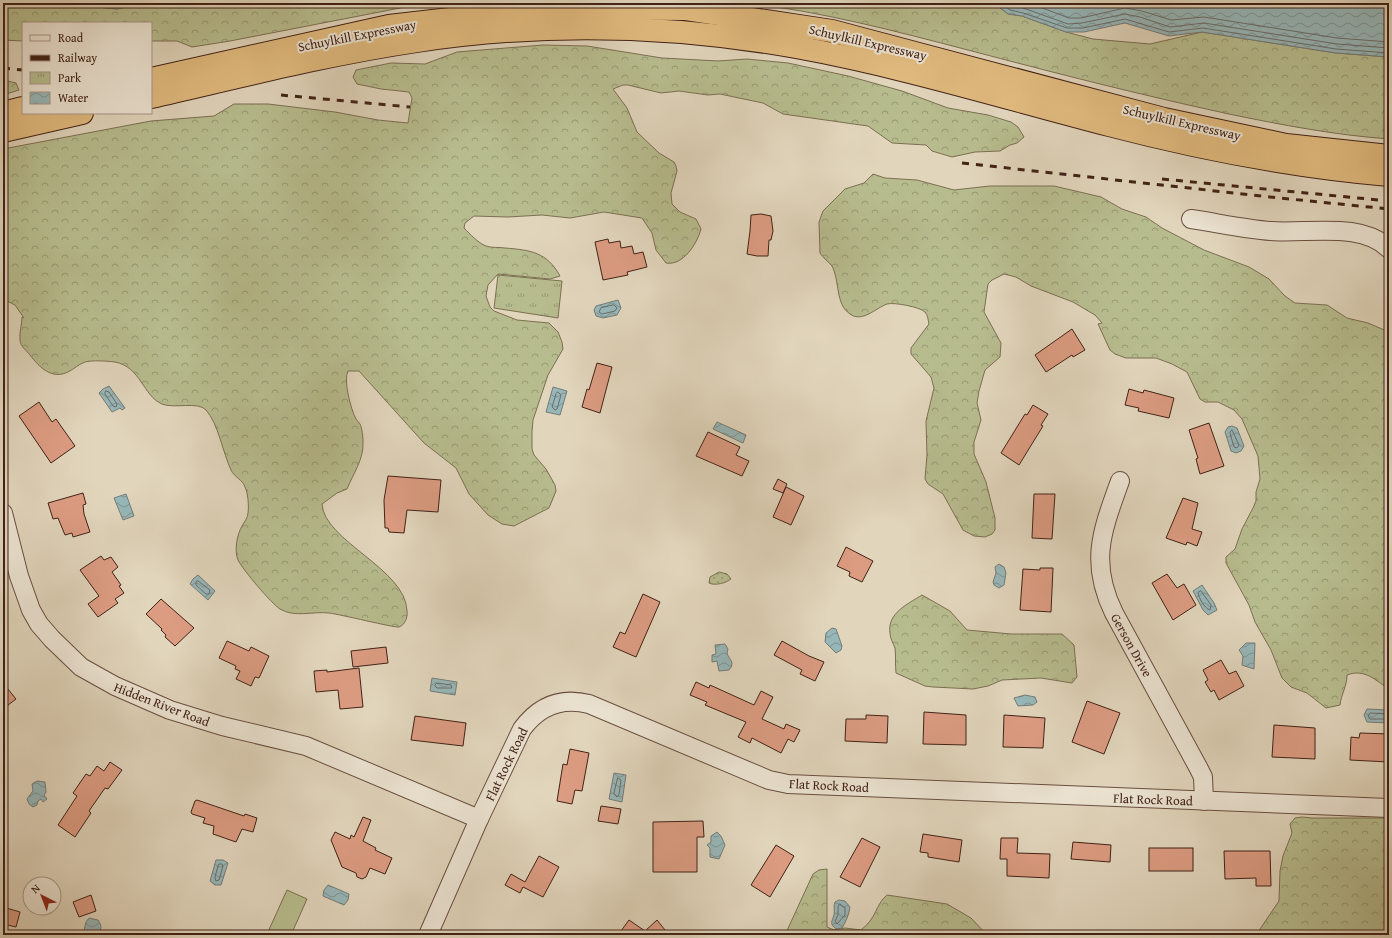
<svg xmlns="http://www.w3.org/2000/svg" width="1392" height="938" viewBox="0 0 1392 938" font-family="'Gentium Book Plus',serif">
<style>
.grass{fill:url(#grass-dots);stroke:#7c6f52}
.forest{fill:url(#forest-crowns);stroke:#7c6f52}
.park{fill:url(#park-tufts);stroke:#7c6f52}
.pitch{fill:#b7bc8e;stroke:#7c6f52}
.water{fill:url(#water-waves);stroke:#757b78}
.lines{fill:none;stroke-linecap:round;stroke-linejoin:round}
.shore{stroke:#6c6c68;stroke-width:1}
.building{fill:#dc9c82;stroke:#412216}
.minor-casing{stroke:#694f40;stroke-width:20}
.highway-casing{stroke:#412216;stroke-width:24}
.minor{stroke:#ece4d3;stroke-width:18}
.highway{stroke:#e0ba7e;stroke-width:22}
.rail{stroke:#412216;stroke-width:3;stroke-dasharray:7 7;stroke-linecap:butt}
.labels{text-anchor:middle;stroke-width:4;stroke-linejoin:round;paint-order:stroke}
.street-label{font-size:13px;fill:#412216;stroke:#ece4d3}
</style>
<defs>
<pattern id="grass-dots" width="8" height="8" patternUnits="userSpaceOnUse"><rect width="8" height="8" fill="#b7bc8e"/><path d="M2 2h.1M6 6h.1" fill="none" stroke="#969873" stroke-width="1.8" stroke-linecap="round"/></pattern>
<pattern id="forest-crowns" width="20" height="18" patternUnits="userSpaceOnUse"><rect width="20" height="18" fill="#b7bc8e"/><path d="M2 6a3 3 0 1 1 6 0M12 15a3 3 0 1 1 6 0" fill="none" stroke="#969873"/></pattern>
<pattern id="park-tufts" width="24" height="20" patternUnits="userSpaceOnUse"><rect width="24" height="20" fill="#b7bc8e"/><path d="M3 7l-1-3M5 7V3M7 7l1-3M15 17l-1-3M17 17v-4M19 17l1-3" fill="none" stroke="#969873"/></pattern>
<pattern id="water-waves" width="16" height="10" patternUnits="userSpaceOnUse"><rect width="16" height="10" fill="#97b7b9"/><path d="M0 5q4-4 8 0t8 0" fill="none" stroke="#7d9495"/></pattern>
</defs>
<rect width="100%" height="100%" fill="#e1d5bc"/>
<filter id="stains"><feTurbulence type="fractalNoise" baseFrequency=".005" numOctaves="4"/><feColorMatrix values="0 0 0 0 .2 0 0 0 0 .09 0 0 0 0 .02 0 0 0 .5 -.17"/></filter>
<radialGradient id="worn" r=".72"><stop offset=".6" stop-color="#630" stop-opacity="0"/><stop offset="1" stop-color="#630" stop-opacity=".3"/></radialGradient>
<path class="grass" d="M719 572 727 574 731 579C726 583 715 586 709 583L710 577Z"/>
<g class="forest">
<path d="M3 3H58L117 9 145 3H426L230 41 192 47 177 41H151V23H23V41L3 40Z"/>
<path d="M745 3H994L1008 14 1022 16 1066 32 1093 39 1150 44 1202 32 1336 53 1389 57V139C1335 135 1282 125 1229 114 1141 95 1055 73 968 50 895 31 820 11 745 3Z"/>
<path d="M543 45 587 46 662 58 718 61 747 59 788 63 848 76 902 91 948 108 988 115 1011 122 1018 127 1024 137 1017 143 1010 145 1000 151 975 152 952 157 932 151 926 145 892 143 868 126 783 114 763 103 720 94 708 95 679 91 661 93 628 85H623L613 89 627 108 637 132 659 153 674 162 676 166 677 171 671 193 672 204 680 212 696 219 701 229C697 244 683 266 666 263L656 250 652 233 642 218 604 212 570 218 542 215 508 217 474 216 465 223 464 228C470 234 478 243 486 246 491 248 499 247 505 248 530 250 547 252 560 276L550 279 498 274 488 285 486 296 490 307 494 311 517 320 549 323 558 332 562 342 563 349 548 375 533 420 532 432V449L534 455 546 469 555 485 556 491 549 508 514 526 502 524 488 515 469 494 456 468 424 443 359 371H348C343 380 351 410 356 419 357 421 359 422 360 424 362 428 363 437 363 442 364 459 353 474 347 489L337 493 322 504C324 541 406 569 407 611 408 617 405 625 399 627 395 628 339 614 329 613 312 611 295 618 280 609 271 603 243 570 238 560 234 550 237 535 242 526 244 522 248 518 248 513 249 506 248 493 245 487 243 480 234 477 231 470 223 453 218 423 206 410 198 401 174 409 162 404 143 396 141 367 115 362 107 361 92 360 85 362 79 364 74 369 68 372 52 380 39 367 30 355 27 351 20 346 20 340 19 332 22 325 22 317L24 318 15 305 3 299V149L151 121 214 116 234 104H268L335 112 378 120 408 123 412 98 409 92 381 89 357 84 353 77 356 70 391 63 425 64 457 52Z"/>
<path d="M3 80 16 83 19 90 3 95Z"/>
<path d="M873 174 885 178 917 180 954 190 990 186H1054L1101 197 1122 209 1146 217 1162 228 1204 250 1249 267 1269 279 1285 296 1295 303 1327 305 1347 318 1368 323 1389 332V689C1376 681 1365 668 1347 675 1347 686 1341 695 1340 705L1326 708 1307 693 1291 687 1282 678 1271 650 1255 622 1249 605 1226 563V557L1235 549 1242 529 1253 508 1256 501V492L1260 479 1258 456 1242 419 1234 410 1218 402H1205L1200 399 1187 372 1172 364 1156 358H1126L1115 354 1110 350 1098 324 1102 323 1095 315 1073 302 1031 286 1016 277 1004 274 992 280 988 284 984 312 1001 343 1000 357 985 370 979 391 977 403 981 420 974 442V454L986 482 995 518V530L992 534 985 537 974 536 963 530 943 494 928 484 925 479 927 455 926 421 934 388 931 377 911 354V348L929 324C928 320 928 315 925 312 920 307 894 302 887 304 876 308 862 323 850 314 835 304 840 281 832 266 829 262 823 258 820 253L819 222 823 211 845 189 864 183Z"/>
<path d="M922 595 950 611 967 630 1011 634H1062L1074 645 1077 677 1072 683 1041 678 1002 680 988 686 973 689 933 687 925 686 896 673C895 664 896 656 895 648 893 643 890 638 890 633 887 613 908 604 922 595Z"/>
<path d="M1302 817 1312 818H1389V935H1256L1279 901 1280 871 1283 856 1292 833 1290 824 1295 818Z"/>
<path d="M827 869V927L834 930 845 928 861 930C877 918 875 905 887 895L947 904 971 918 985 933 1000 935H785L813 874 819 870Z"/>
</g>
<path class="park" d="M498 275 562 281 558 318 494 308Z"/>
<path class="pitch" d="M287 890 307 899 291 935H270L267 934Z"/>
<g class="water">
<path d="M58 3H145L117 9Z"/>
<path d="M994 3H1389V57L1336 53 1202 32 1169 36 1125 23 1084 32H1066L1022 16 1008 14Z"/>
<path d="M618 300 621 308 617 315 603 318 596 316 594 310 596 306Z"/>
<path d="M109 386 125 408 122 410 120 408 112 412 99 393 103 389Z"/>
<path d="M553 387 567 391 560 415 546 412Z"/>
<path d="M717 422 746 435 743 443 713 429Z"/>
<path d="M1232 426 1237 428 1244 446 1241 451 1236 453 1231 451 1225 432 1228 427Z"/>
<path d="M126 494 134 516 123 520 114 498Z"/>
<path d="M999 564 1004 567 1006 573 1004 585 999 588 994 585 993 582 996 573 995 567Z"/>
<path d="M198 575 215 591 208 600 190 584 193 579Z"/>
<path d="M1202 585 1214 603 1217 610 1208 615 1203 610 1193 591Z"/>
<path d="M832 628 836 629 842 646 841 650 836 653 825 642 826 633Z"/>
<path d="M1246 643H1255L1254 669 1242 665 1243 656 1239 650Z"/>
<path d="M725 644 728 649 727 653C729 660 736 662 729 670L719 671 717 661 712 662V655L716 654 715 645Z"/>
<path d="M432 678 457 682 455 695 430 691Z"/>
<path d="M1025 695 1035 697 1037 702 1033 705 1018 706 1014 698Z"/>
<path d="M1367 709 1388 710 1389 723 1367 722 1364 715Z"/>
<path d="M614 773 626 775 622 802 609 799Z"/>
<path d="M37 781 45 782 46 792 44 795 47 799 43 802 41 799 38 801 37 805 33 807 29 804 27 799 33 791 32 784Z"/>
<path d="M717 832 721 836 725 845 719 859 710 857V848L707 845 711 842V836Z"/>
<path d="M216 860H223L228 863 221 885H215L210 881Z"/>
<path d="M328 885 349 894 348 900 344 905 323 896 324 890Z"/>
<path d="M839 900 845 901 850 907C849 915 846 921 842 928L836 929C829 923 832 922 834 915 835 910 833 906 835 902Z"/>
<path d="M89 918 98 920C102 926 102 929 97 935H83L86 922Z"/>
</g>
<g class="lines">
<g class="shore">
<path d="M1001 3 1010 10 1023 13 1067 28H1083L1125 19 1169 32 1203 28 1336 49 1389 53"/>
<path d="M1009 3 1068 24 1082 23 1125 14 1140 17 1170 27 1204 23 1337 44 1389 48"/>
<path d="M1029 3 1069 18H1081L1125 8 1142 11 1171 20 1204 17 1337 38 1389 42"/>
<path d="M614 305 617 308 615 311 602 314 599 312 601 308Z"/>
<path d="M106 391 109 392 117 404 116 407 113 406 105 394Z"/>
<path d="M558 392 561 395 557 409 555 410 552 407 556 394Z"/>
<path d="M1232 430 1239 445 1237 448 1234 447 1230 433Z"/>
<path d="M198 581 210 590 209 594H206L196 585V582Z"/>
<path d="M1201 591 1211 605 1210 610C1204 608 1199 598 1198 593Z"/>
<path d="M437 683 451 685 452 688H437L435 686Z"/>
<path d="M1389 714 1370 713 1368 716 1370 719H1389"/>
<path d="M618 778 621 780 619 795 617 797 614 794Z"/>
<path d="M219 864H222L223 866 219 880 216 881 215 878Z"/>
<path d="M840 904 845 908V915L837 924 835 921 838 915V907Z"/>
</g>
</g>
<g class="building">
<path d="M761 214 771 216 773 231 771 240H769L768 256H757L747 254 750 231 751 215Z"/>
<path d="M608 239 609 243 620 241 621 248 632 246 634 254 643 252 647 267 627 272 628 275 603 280 595 242Z"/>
<path d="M1072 329 1085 350 1073 357 1072 355 1046 372 1035 355Z"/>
<path d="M597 363 612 367 600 413 582 407 587 389 589 390Z"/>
<path d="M1129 389 1143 393 1144 390 1174 398 1169 418 1138 411 1139 408 1125 405Z"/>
<path d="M39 402 52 422 56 419 75 446 51 463 19 416Z"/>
<path d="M1033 405 1048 414 1041 425 1043 426 1019 465 1001 453 1025 414 1027 415Z"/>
<path d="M1209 423 1224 466 1200 474 1196 459 1198 458 1189 430Z"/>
<path d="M708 432 740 447 736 455 749 461 742 476 696 456Z"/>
<path d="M388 476 441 480 438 512 407 510 404 533 389 532 388 528H385L384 500Z"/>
<path d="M778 479 787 484 783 493 773 489Z"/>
<path d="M786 487 804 496 791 525 773 517Z"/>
<path d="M83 493 86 504 83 505 84 514 90 532 73 537 72 533 65 535 58 518 53 519 48 503Z"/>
<path d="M1034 494H1055L1052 539 1032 538Z"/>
<path d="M1183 498 1198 503 1192 529 1202 532 1197 546 1187 542 1186 545 1166 538Z"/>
<path d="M846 547 873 561 862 582 849 576 850 572 837 566Z"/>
<path d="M101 556 104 560 111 557 118 567 112 572 121 585 119 586 124 593 115 599 118 603 98 617 88 604 99 596 80 570Z"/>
<path d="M1040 568H1053L1051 612 1020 610 1023 569 1040 570Z"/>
<path d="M1167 574 1177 588 1184 584 1196 605 1173 620 1152 583Z"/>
<path d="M643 594 660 602 636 657 613 647 620 632 625 634Z"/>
<path d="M161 599 194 628 175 646 165 637 166 635 161 630 162 629 146 614Z"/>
<path d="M227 641 249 651 251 647 269 656 259 678 255 677 251 686 236 679 240 671 235 669 236 666 219 658Z"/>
<path d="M782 641 809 656 824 662 815 681 800 674 802 670 774 655Z"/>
<path d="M386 647 388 663 353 667 351 651Z"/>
<path d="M1221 660 1229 674 1236 671 1244 686 1219 700 1214 690 1211 692 1205 682 1208 680 1203 670Z"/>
<path d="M359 668 363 707 340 709 338 690 316 692 314 671 327 670V672Z"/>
<path d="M696 682 709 688 710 685 754 705 761 691 773 697 762 719 784 729 786 724 800 730 794 742 788 739 781 753 752 738 750 743 738 737 746 722 705 705 707 702 690 695Z"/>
<path d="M3 683 16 699 3 709Z"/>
<path d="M1087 701 1120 713 1104 754 1072 742Z"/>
<path d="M924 712 966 715V745L923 744Z"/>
<path d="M866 715 888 716 887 743 845 741 846 719H866Z"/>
<path d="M1004 715 1045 718 1043 748 1003 747Z"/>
<path d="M415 716 466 723 463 746 411 740Z"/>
<path d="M1274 725 1315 728V759L1272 757Z"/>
<path d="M1360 733 1389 734V762L1350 760 1351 737 1359 738Z"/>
<path d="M570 749 589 753 582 791 575 790 572 804 557 801 563 764 567 765Z"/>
<path d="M110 762 122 770 108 789 105 788 89 811 91 813 75 837 58 825 77 796 73 793 86 774 90 776 97 766 104 771Z"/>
<path d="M197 800 244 816 245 814 257 818 253 832 242 829 236 842 213 834 214 826 203 823 205 818 192 814 191 812 195 801Z"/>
<path d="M601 806 621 809 618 824 598 821Z"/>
<path d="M363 817 371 820 363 841 376 848 375 850 392 858 385 874 370 868 366 877 362 879 357 877 356 873 342 867 331 840 335 832 350 839 351 835 354 837Z"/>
<path d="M703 821 704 837H697V872H653V822Z"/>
<path d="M923 834 962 840 959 862 928 857V853L920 852Z"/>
<path d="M862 838 880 847 860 887 840 877Z"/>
<path d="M1001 838H1018L1017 853 1050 854 1049 878 1007 876V859H1000Z"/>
<path d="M1073 842 1111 845 1110 862 1071 859Z"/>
<path d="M776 845 794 856 770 897 751 885Z"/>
<rect x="1149" y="848" width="44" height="23"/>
<path d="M1224 851H1270L1271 886H1256V878L1225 879Z"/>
<path d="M539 856 559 867 543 897 523 887 520 893 505 885 511 874 525 882Z"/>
<path d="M91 895 96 911 79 917 73 902Z"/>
<path d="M3 907 20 912 16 927 3 924Z"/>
<path d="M629 920 645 931 657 920 669 935H618Z"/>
</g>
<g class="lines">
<defs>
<g id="minor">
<path d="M1191 219C1218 223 1244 229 1271 231 1307 234 1362 221 1389 249"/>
<path d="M1120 481C1102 531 1089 562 1114 613L1198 767 1203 777 1204 801"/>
<path d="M3 513 19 576 31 610 39 624 52 639 81 667 115 686 170 710 222 726 306 746 479 819"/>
<path d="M428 935 479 819 522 729C539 706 561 697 589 704L769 780 788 784 1389 808"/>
</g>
<g id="highway">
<path d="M151 79 389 26 546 8 686 9 832 31 1164 119 1286 145 1389 156"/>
<path d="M151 97C239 77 328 54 417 41 542 22 672 25 796 47 901 66 1005 98 1109 125 1201 149 1294 167 1389 175"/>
<path d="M3 113 23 108"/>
<path d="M3 131 82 113"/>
</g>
</defs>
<use href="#minor" class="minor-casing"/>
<use href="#highway" class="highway-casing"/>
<use href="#minor" class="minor"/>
<use href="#highway" class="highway"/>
<g class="rail">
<path d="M3 68 23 70"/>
<path d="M281 95 410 107"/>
<path d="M962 163 1270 197 1389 209"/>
<path d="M1162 179 1389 201"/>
</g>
</g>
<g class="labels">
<g class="street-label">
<text transform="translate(357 35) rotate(-11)" y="5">Schuylkill Expressway</text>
<text transform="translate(868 42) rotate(13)" y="5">Schuylkill Expressway</text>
<text transform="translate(1182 122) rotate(13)" y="5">Schuylkill Expressway</text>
<text transform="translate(1132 645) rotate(61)" y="5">Gerson Drive</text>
<text transform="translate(162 704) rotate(21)" y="5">Hidden River Road</text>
<text transform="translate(506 764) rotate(-64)" y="5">Flat Rock Road</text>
<text transform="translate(829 785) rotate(3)" y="5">Flat Rock Road</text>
<text transform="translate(1153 799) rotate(2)" y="5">Flat Rock Road</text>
</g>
</g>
<rect width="1392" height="938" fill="none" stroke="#e1d5bc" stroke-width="16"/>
<rect x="4" y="4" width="1384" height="930" fill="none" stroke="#412216" stroke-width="2"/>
<rect x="8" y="8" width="1376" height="922" fill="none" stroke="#412216"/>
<rect x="22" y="22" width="130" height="92" fill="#ece4d3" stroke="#a89687"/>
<rect x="30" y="35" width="20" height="6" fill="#ece4d3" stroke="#a89687"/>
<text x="58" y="42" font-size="12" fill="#412216">Road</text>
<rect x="30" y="55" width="20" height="6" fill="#412216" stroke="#a89687"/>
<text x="58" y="62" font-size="12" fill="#412216">Railway</text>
<rect x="30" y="72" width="20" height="12" fill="url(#park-tufts)" stroke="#a89687"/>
<text x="58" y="82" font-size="12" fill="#412216">Park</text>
<rect x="30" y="92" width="20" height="12" fill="url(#water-waves)" stroke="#a89687"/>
<text x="58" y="102" font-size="12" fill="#412216">Water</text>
<g transform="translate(42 896) rotate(318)"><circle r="19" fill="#ece4d3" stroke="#a89687"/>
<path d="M0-3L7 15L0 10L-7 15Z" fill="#8f2418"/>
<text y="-6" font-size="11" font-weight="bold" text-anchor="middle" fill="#412216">N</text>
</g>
<rect width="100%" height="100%" filter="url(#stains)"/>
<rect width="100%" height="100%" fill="url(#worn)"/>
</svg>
